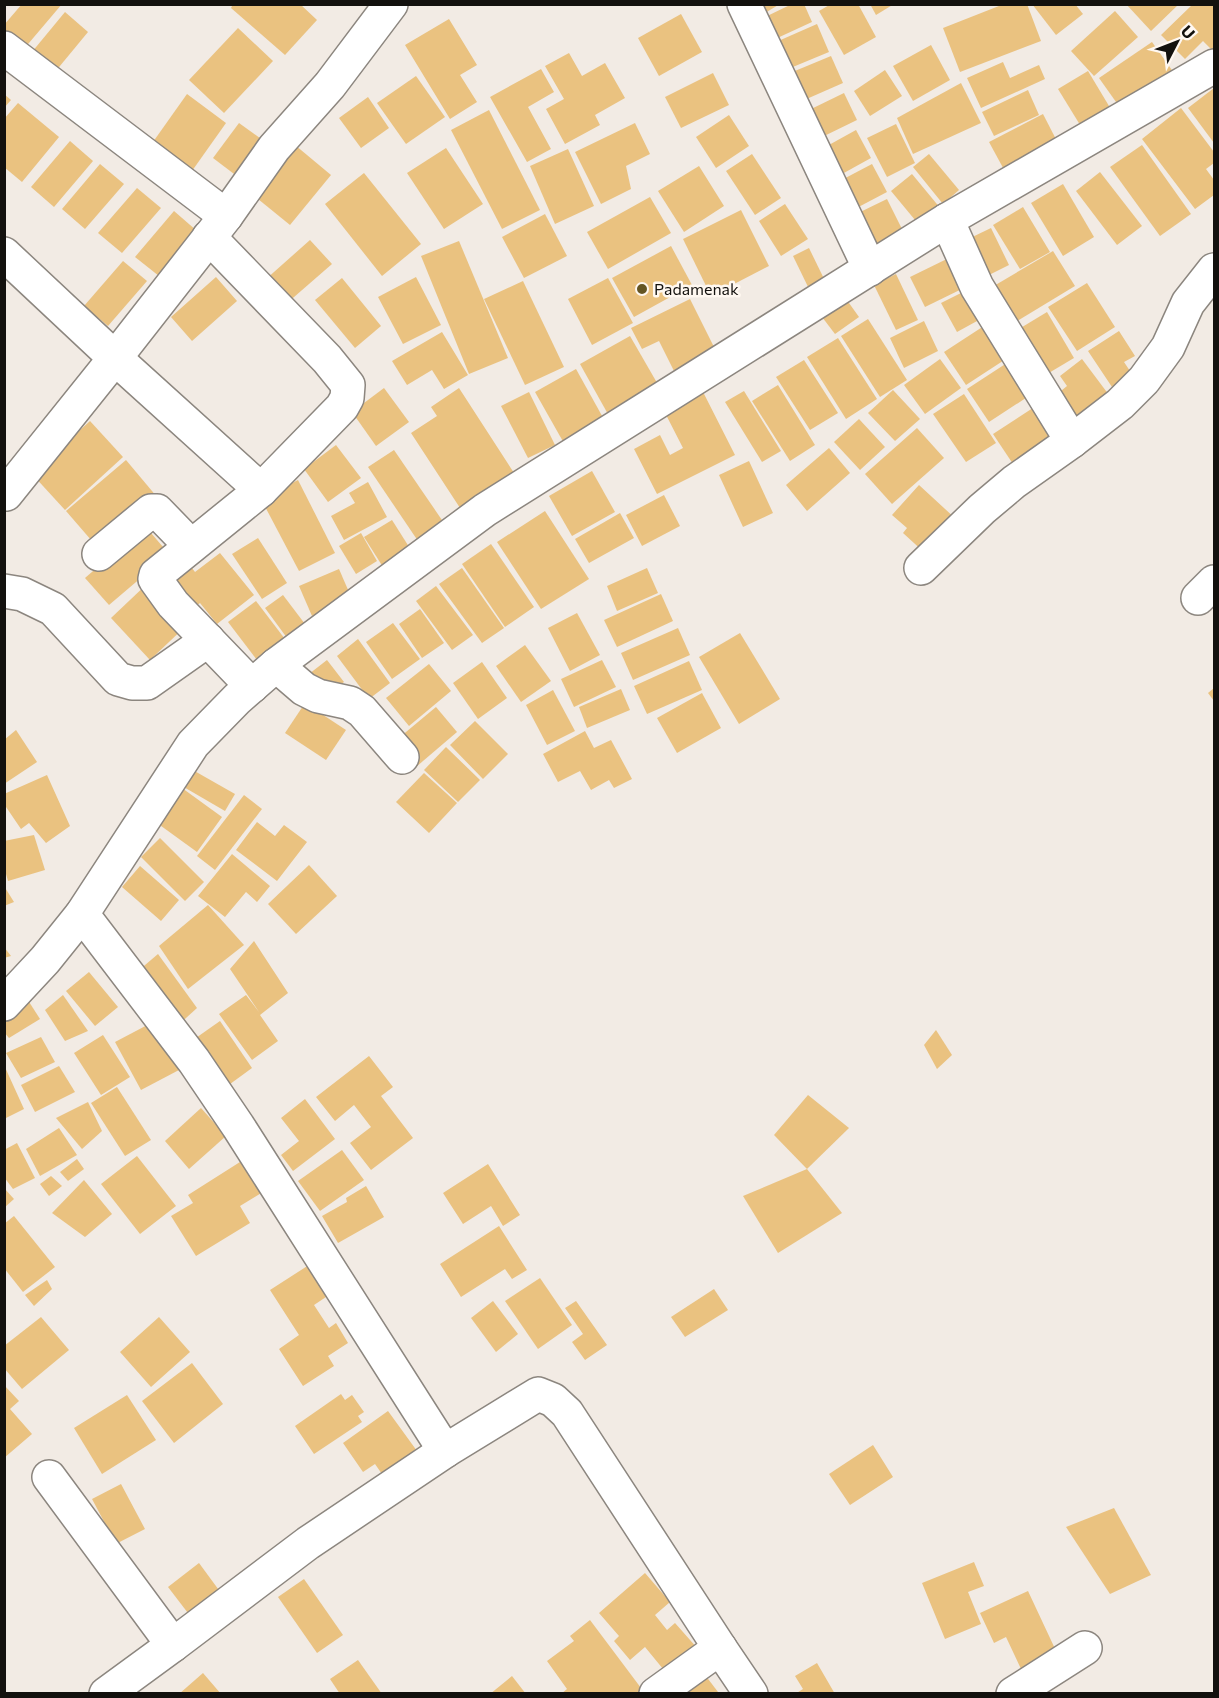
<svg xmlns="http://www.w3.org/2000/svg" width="1219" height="1698" viewBox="0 0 1219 1698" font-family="Commissioner,sans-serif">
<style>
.building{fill:#eac280}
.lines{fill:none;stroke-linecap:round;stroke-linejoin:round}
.minor-casing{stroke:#8c867f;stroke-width:36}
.minor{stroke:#fff;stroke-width:33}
.poi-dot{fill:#655522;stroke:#fff8f1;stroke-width:2}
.labels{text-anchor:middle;stroke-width:5;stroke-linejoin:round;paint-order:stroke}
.poi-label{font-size:16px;fill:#13110e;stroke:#fff8f1;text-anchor:start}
</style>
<rect width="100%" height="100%" fill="#f2ebe4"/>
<g class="building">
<path d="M22 4H62L23 50 4 35V25Z"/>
<path d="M233 4H300L317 20 285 55 231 8Z"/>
<path d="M754 4H780L760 16Z"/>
<path d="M792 4H804L812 22 773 40 763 18Z"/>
<path d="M831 4H858L876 37 844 55 819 11Z"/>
<path d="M870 4H894L876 15Z"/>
<path d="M1004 4H1027L1041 41 960 72 943 28Z"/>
<path d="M1032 4H1075L1083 14 1056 35Z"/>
<path d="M1126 4H1179L1151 31Z"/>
<path d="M1192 5H1214V52L1203 41 1185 59 1161 35Z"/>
<path d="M1115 11 1138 37 1094 76 1071 51Z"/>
<path d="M65 12 88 32 50 78 27 58Z"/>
<path d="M681 14 702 52 659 76 638 38Z"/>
<path d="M449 19 477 65 460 75 477 102 450 119 405 45Z"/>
<path d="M817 24 829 52 788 69 776 42Z"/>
<path d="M238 28 273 61 224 113 189 80Z"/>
<path d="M1152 42 1174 73 1121 109 1099 78Z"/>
<path d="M931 45 950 80 913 101 893 66Z"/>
<path d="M569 53 582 76 605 63 625 98 595 115 600 125 565 144 546 109 564 99 545 66Z"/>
<path d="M831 56 843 83 802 101 790 73Z"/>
<path d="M1003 62 1010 78 1039 65 1045 79 981 108 967 78Z"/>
<path d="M541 69 554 92 528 107 551 149 527 162 490 97Z"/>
<path d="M885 70 902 96 870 116 854 91Z"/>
<path d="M1088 71 1115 116 1085 133 1058 89Z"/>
<path d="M713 73 729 105 681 128 665 97Z"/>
<path d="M416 76 445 117 406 144 377 103Z"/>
<path d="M961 83 981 123 913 154 897 118Z"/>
<path d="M1214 88V143L1188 108Z"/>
<path d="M1028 90 1039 115 994 136 982 112Z"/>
<path d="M844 93 857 120 818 139 805 112Z"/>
<path d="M4 94 11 100 4 108Z"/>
<path d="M187 94 226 123 187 178 148 149Z"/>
<path d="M368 97 389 128 361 148 339 118Z"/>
<path d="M18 103 59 137 22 182 4 167V119Z"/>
<path d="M1181 108 1214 152V163L1206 169 1214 180V195L1195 209 1142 139Z"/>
<path d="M489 110 540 210 502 229 451 130Z"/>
<path d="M1043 114 1061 149 1008 177 989 142Z"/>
<path d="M729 115 749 146 716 168 696 137Z"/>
<path d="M239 123 264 141 238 177 213 158Z"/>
<path d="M635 123 650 154 626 166 631 189 601 204 575 152Z"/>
<path d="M896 124 915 163 887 177 867 138Z"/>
<path d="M856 130 871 158 833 179 818 151Z"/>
<path d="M70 141 93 161 54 207 31 187Z"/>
<path d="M295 145 331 175 290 225 253 195Z"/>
<path d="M1142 145 1191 214 1160 236 1110 167Z"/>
<path d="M446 148 483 204 444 229 407 173Z"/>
<path d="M568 149 594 206 555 224 530 166Z"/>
<path d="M752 154 781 198 755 215 726 171Z"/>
<path d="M929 154 959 190 943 204 913 167Z"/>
<path d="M100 164 124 184 85 229 62 209Z"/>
<path d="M872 164 887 192 849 212 834 184Z"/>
<path d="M699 166 724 206 684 232 658 191Z"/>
<path d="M1100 172 1142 226 1117 245 1076 191Z"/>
<path d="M364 173 421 244 382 276 325 204Z"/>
<path d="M912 174 941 209 920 226 891 191Z"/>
<path d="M1063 184 1094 237 1063 256 1031 203Z"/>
<path d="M137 188 161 208 122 253 98 233Z"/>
<path d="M650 197 671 233 608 269 587 232Z"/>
<path d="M887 199 906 237 871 254 852 216Z"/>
<path d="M785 204 808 239 781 256 759 221Z"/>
<path d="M1023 207 1050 252 1020 269 993 225Z"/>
<path d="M741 210 769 266 711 296 683 239Z"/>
<path d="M174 211 197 231 159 276 135 257Z"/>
<path d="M545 214 567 256 524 278 502 237Z"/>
<path d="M991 228 1009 265 981 279 962 242Z"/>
<path d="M310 240 332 264 286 304 265 280Z"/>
<path d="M459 241 508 358 469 374 421 256Z"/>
<path d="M671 246 692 285 634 317 612 278Z"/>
<path d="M809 248 828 287 812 295 793 256Z"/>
<path d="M1053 251 1075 286 1009 326 987 290Z"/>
<path d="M957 254 972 284 925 307 910 277Z"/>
<path d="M123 261 147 281 108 326 84 306Z"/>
<path d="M896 274 918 320 896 330 874 285Z"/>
<path d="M216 277 237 301 192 341 171 317Z"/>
<path d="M416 277 441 325 403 344 378 297Z"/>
<path d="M342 278 381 326 355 348 315 300Z"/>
<path d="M608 278 633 323 592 345 568 299Z"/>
<path d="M523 281 564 367 525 385 484 299Z"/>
<path d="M1087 283 1115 327 1077 351 1048 307Z"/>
<path d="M973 287 988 315 957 332 941 303Z"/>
<path d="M844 296 859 317 835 334 819 313Z"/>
<path d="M690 299 717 353 675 373 659 341 642 349 631 328Z"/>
<path d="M1047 312 1074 358 1037 380 1009 335Z"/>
<path d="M868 319 907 380 880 397 841 336Z"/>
<path d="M924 321 938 351 904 368 890 338Z"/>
<path d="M990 322 1012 355 966 385 944 352Z"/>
<path d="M1119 331 1135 356 1124 362 1132 374 1112 387 1088 351Z"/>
<path d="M442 332 468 375 444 389 432 370 407 385 392 361Z"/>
<path d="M630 336 660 388 609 416 580 364Z"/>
<path d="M838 338 877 399 846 419 807 357Z"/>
<path d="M940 359 961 388 925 414 904 385Z"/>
<path d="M1013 359 1035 392 989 422 967 389Z"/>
<path d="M1082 359 1109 395 1069 425 1050 400 1067 386 1060 376Z"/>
<path d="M804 360 838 413 810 430 776 377Z"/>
<path d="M576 369 606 423 565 445 535 392Z"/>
<path d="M778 385 815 445 790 461 752 401Z"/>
<path d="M384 388 409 422 376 446 352 412Z"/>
<path d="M459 388 516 476 462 511 411 433 437 416 431 407Z"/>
<path d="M701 388 735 455 657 494 634 449 660 435 670 455 683 448 662 407Z"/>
<path d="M893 390 920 419 895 441 868 413Z"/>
<path d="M744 391 781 451 762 462 725 402Z"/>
<path d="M529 392 555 445 528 458 501 406Z"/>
<path d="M964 394 996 443 966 462 933 414Z"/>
<path d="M1039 404 1061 437 1015 467 993 434Z"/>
<path d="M859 419 885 447 860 470 834 442Z"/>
<path d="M90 421 123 457 65 510 32 474Z"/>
<path d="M917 428 944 458 892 504 865 474Z"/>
<path d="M336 445 361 478 328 502 304 469Z"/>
<path d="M829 448 850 473 807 511 786 485Z"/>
<path d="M394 450 444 523 418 541 368 467Z"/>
<path d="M126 460 157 497 98 548 66 511Z"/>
<path d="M749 461 773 513 743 527 719 475Z"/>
<path d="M592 471 615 512 572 536 549 496Z"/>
<path d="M298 480 335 553 299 571 261 499Z"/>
<path d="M368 482 387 517 344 540 331 516 355 503 349 493Z"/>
<path d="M919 485 957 520 926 554 903 533 907 528 892 515Z"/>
<path d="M664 495 680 526 642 546 626 515Z"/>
<path d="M545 511 589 579 541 609 497 542Z"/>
<path d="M620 513 634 538 589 563 575 539Z"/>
<path d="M392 520 411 550 383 567 364 537Z"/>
<path d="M145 526 169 554 109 605 85 578Z"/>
<path d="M361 533 377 561 356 574 339 546Z"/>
<path d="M258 538 287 583 262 599 232 554Z"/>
<path d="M491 544 534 607 505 627 462 564Z"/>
<path d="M220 553 254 595 217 624 200 603 186 614 159 579 185 559 195 572Z"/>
<path d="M462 568 504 628 482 643 439 584Z"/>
<path d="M647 568 658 593 617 611 607 586Z"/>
<path d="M339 569 352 599 312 616 299 586Z"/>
<path d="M149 582 188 624 150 660 111 618Z"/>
<path d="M436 586 473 635 452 650 416 601Z"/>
<path d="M661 594 673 621 617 647 604 620Z"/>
<path d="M283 595 308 628 290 642 265 608Z"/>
<path d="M256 601 288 643 260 664 228 622Z"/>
<path d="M420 609 444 643 422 658 399 624Z"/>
<path d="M577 613 600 655 570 671 548 628Z"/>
<path d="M393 623 420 659 392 679 366 642Z"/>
<path d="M678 628 690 655 633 680 621 653Z"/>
<path d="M740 633 780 699 739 724 699 657Z"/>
<path d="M358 639 390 683 369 699 337 656Z"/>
<path d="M525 645 551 681 521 702 496 666Z"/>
<path d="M327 660 344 682 325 696 309 674Z"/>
<path d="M602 660 616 687 574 707 561 679Z"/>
<path d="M689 661 702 690 647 714 634 686Z"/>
<path d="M482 662 507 698 478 719 453 683Z"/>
<path d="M429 664 451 691 409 726 386 698Z"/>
<path d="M1214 688V701L1208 693Z"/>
<path d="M621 689 630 710 587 728 579 707Z"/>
<path d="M553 690 575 731 547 745 526 705Z"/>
<path d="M702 693 721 728 677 753 657 718Z"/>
<path d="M305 703 346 730 326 760 285 733Z"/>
<path d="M436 707 457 732 416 767 394 742Z"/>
<path d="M475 721 508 754 483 779 450 745Z"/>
<path d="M16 730 37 762 4 784V740Z"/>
<path d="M585 731 594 748 611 740 632 779 614 788 609 780 591 790 580 771 558 782 543 754Z"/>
<path d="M446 747 480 780 458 802 424 770Z"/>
<path d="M191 769 235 794 225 811 182 786Z"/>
<path d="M424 773 457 803 429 833 396 802Z"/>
<path d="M47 775 70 826 46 843 29 823 21 829 4 804V794Z"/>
<path d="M182 788 222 817 197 852 157 823Z"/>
<path d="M244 795 262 809 215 870 197 856Z"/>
<path d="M257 822 275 836 284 825 307 842 277 881 236 850Z"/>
<path d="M34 835 45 870 8 881 4 867V841Z"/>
<path d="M160 838 204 882 185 901 141 857Z"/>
<path d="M232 854 270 886 257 902 246 892 225 917 198 896Z"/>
<path d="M309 865 337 896 296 934 268 904Z"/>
<path d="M140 866 179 900 161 921 122 887Z"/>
<path d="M4 886 14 902 4 906Z"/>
<path d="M208 905 244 945 188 989 159 946Z"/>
<path d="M254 941 288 993 260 1015 278 1041 252 1060 219 1014 246 995 259 1012 230 969Z"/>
<path d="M4 947 11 956 4 958Z"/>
<path d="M158 954 197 1008 175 1028 138 971Z"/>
<path d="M89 972 118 1007 95 1026 66 991Z"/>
<path d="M24 994 40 1019 9 1038 4 1032V1014Z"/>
<path d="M63 995 88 1031 65 1041 45 1010Z"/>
<path d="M220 1021 252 1068 226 1087 193 1040Z"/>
<path d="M153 1022 179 1070 141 1090 115 1042Z"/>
<path d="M936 1030 952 1055 937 1069 924 1045Z"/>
<path d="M103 1035 130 1077 101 1095 74 1053Z"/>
<path d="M41 1037 55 1062 21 1078 6 1053Z"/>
<path d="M369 1056 393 1087 381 1096 413 1138 371 1170 350 1143 371 1127 354 1105 335 1121 316 1097Z"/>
<path d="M4 1065 24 1109 4 1119Z"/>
<path d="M59 1066 75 1092 35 1112 21 1085Z"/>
<path d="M117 1087 151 1140 125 1156 91 1103Z"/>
<path d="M808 1095 849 1128 807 1169 774 1135Z"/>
<path d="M305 1099 335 1139 293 1171 281 1155 299 1141 281 1118Z"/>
<path d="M88 1102 102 1131 82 1149 56 1118Z"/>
<path d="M201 1108 226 1136 189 1169 165 1141Z"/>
<path d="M59 1128 77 1155 40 1176 26 1149Z"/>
<path d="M17 1143 35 1178 13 1189 4 1177V1150Z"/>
<path d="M342 1150 364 1180 320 1211 298 1181Z"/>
<path d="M251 1155 271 1187 240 1206 250 1223 196 1256 171 1216 193 1203 188 1195Z"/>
<path d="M137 1156 176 1206 140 1234 101 1184Z"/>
<path d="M77 1159 84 1169 68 1181 60 1172Z"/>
<path d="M488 1164 520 1215 503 1226 491 1206 463 1224 443 1193Z"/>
<path d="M807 1169 842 1213 778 1253 743 1196Z"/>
<path d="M51 1176 62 1186 49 1196 40 1184Z"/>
<path d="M84 1180 112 1214 85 1237 52 1213Z"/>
<path d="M366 1186 384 1217 338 1243 322 1216 347 1202 346 1198Z"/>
<path d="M4 1188 14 1199 4 1208Z"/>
<path d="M14 1216 55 1267 23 1292 4 1268V1224Z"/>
<path d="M499 1226 527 1270 512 1279 505 1269 461 1297 440 1264Z"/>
<path d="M312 1263 332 1293 314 1305 329 1328 336 1323 348 1343 328 1356 334 1366 303 1386 279 1349 299 1335 270 1290Z"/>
<path d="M540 1278 572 1325 538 1349 505 1301Z"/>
<path d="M47 1280 52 1289 34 1306 25 1295Z"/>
<path d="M714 1289 728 1310 685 1337 671 1317Z"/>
<path d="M493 1301 518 1334 496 1352 471 1318Z"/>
<path d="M576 1301 607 1345 585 1360 572 1342 583 1334 565 1308Z"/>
<path d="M41 1317 69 1350 22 1389 4 1368V1346Z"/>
<path d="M159 1317 190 1352 151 1387 120 1352Z"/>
<path d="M192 1363 223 1404 174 1443 142 1401Z"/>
<path d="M4 1385 19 1401 10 1409 32 1434 4 1458Z"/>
<path d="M341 1394 345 1400 352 1395 364 1412 358 1416 362 1422 314 1454 295 1426Z"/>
<path d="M127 1395 156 1440 102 1474 74 1428Z"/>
<path d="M388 1411 425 1462 391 1487 375 1464 363 1472 343 1443Z"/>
<path d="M873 1445 893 1477 850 1505 829 1474Z"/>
<path d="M121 1484 145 1529 104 1550 96 1535 108 1529 92 1499Z"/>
<path d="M1114 1508 1151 1575 1110 1594 1066 1527Z"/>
<path d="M974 1562 984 1586 968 1592 981 1624 945 1639 922 1583Z"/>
<path d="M199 1563 224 1597 191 1617 168 1587Z"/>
<path d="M645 1573 670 1602 655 1615 667 1630 675 1623 698 1649 668 1675 645 1647 630 1660 614 1641 619 1636 599 1613Z"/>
<path d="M304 1579 343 1635 317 1653 278 1597Z"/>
<path d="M1028 1591 1057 1653 1021 1669 1006 1637 994 1643 980 1613Z"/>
<path d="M590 1620 644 1692 642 1694H561L567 1689 547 1661 574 1641 570 1636Z"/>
<path d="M358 1660 382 1694H340L330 1679Z"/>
<path d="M817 1663 835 1694H795L803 1689 795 1676Z"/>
<path d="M699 1667 718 1692 716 1694H664Z"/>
<path d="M203 1673 221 1694H179Z"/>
<path d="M512 1676 526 1694H490Z"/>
</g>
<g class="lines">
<defs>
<g id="minor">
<path d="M744 4 870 269"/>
<path d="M4 48 226 216"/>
<path d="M947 220 977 287 1072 441"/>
<path d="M209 237 327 359 348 385 347 398 342 407 261 490"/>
<path d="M4 254 115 358 261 490 156 575 155 579 173 604 252 686"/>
<path d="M6 494 115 358 226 216 274 148 330 85 391 4"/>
<path d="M99 554 151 511H157L191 546"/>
<path d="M921 568 982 509 1014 482 1072 441 1120 404 1144 380 1168 347 1188 303 1214 270"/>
<path d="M4 591 22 594 53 609 118 679 132 683H147L208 640"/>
<path d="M1198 598 1214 582"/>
<path d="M276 665 304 689 318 696 350 703 362 711 402 757"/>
<path d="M82 914 194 1061 238 1126 445 1451 538 1394 553 1400 567 1413 720 1648 751 1694"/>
<path d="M4 1004 45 960 82 914 193 744 237 699 276 665 485 510 947 220 1214 66"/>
<path d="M49 1477 173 1645 308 1543 445 1451"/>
<path d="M106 1694 173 1645"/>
<path d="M656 1694 720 1648"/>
<path d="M1013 1694 1085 1648"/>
</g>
</defs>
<use href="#minor" class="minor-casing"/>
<use href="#minor" class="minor"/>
</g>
<circle class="poi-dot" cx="642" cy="289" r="6"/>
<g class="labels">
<g class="poi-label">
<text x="654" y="295">Padamenak</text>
</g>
</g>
<rect width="1219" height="1698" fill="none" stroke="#13110e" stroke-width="12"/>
<g transform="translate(1177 42) rotate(48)" stroke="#fff8f1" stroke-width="4.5" paint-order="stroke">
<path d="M0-4.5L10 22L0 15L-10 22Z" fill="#13110e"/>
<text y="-9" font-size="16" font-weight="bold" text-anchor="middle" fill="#13110e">U</text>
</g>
</svg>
